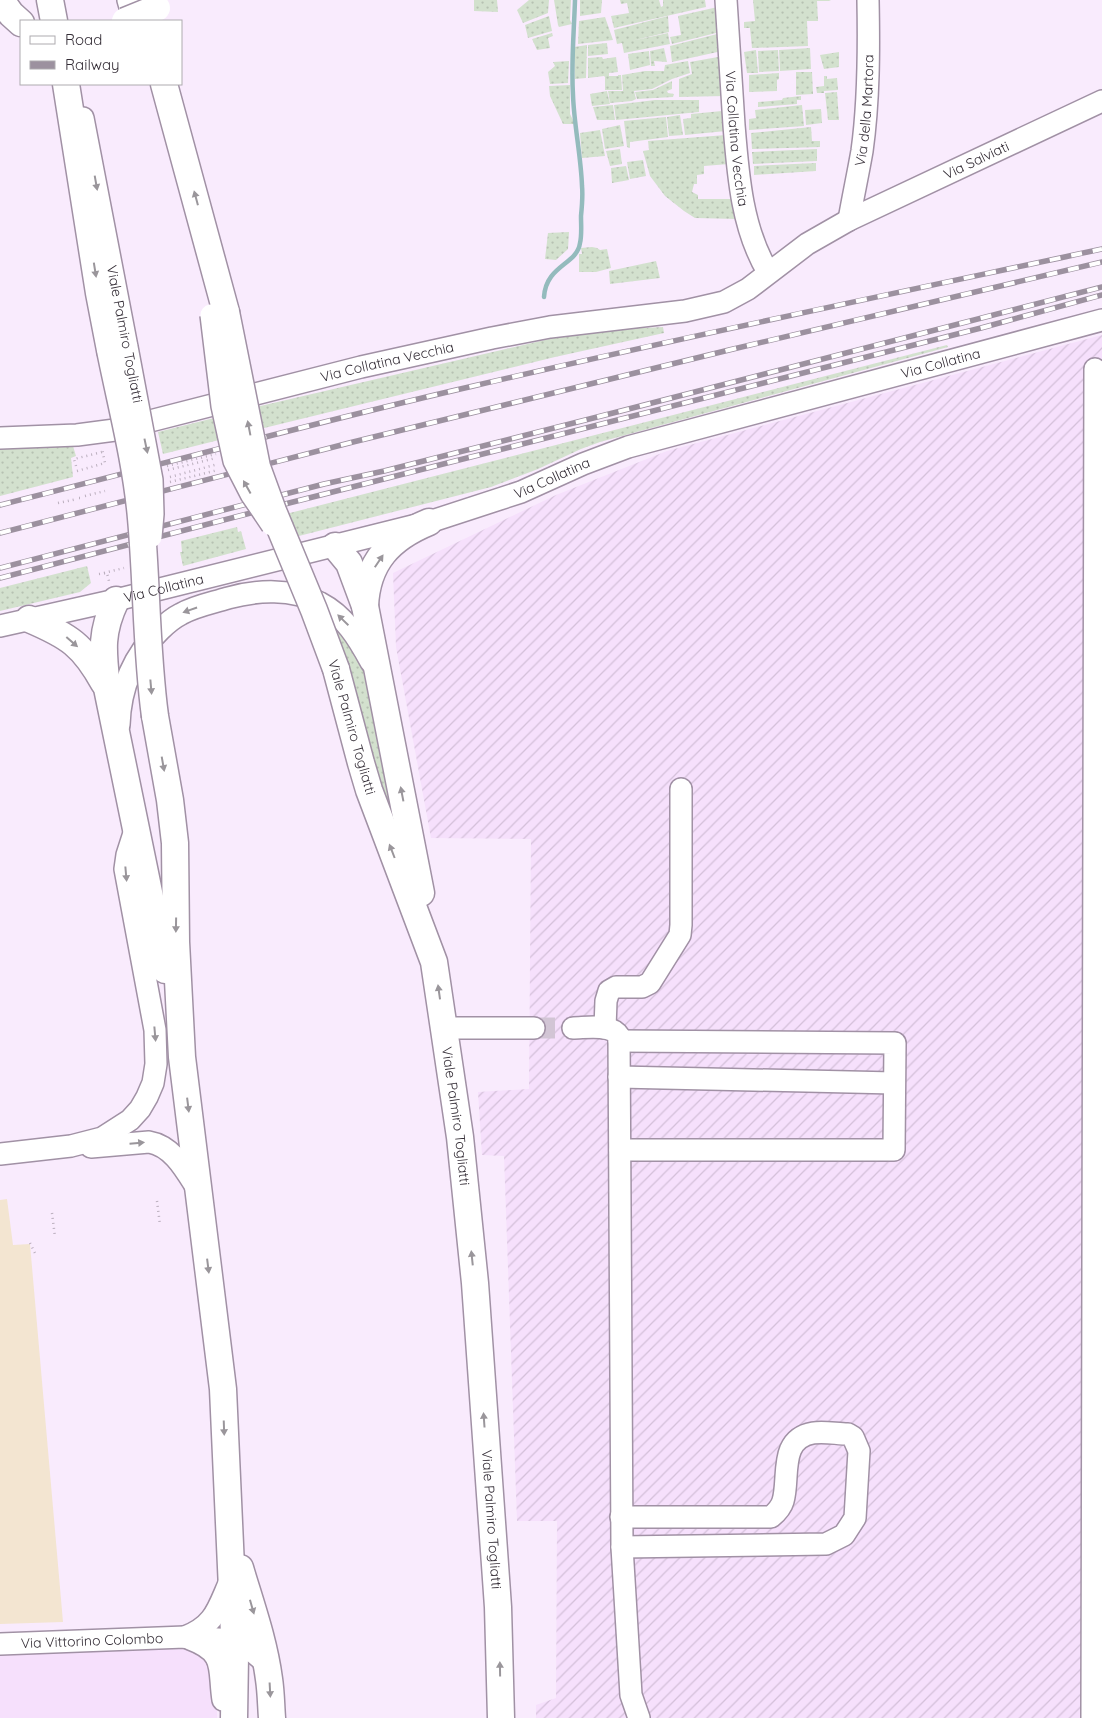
<svg xmlns="http://www.w3.org/2000/svg" width="1102" height="1718" viewBox="0 0 1102 1718" font-family="Quicksand,sans-serif">
<style>
.built{fill:#f6e0fc}
.industrial{fill:url(#industrial-furrows)}
.education{fill:#f3e5d1}
.grass{fill:url(#grass-dots)}
.lines{fill:none;stroke-linecap:round;stroke-linejoin:round}
.stream{stroke:#94bbbd;stroke-width:4.5}
.minor-tunnel{stroke:#d2c5d5;stroke-width:21;stroke-dasharray:21 11;stroke-linecap:butt}
.minor-casing{stroke:#a191a5;stroke-width:24}
.major-casing{stroke:#a191a5;stroke-width:29}
.path{stroke:#bbafbe;stroke-width:2.5;stroke-dasharray:1 4;stroke-linecap:butt}
.minor{stroke:#fff;stroke-width:21}
.major{stroke:#fff;stroke-width:26}
.rail-casing{stroke:#9c919f;stroke-width:5.5}
.rail{stroke:#fff;stroke-width:4;stroke-dasharray:11;stroke-linecap:butt}
.minor-bridge-casing{stroke:#a191a5;stroke-width:24;stroke-linecap:butt}
.major-bridge-casing{stroke:#a191a5;stroke-width:29;stroke-linecap:butt}
.minor-bridge{stroke:#fff;stroke-width:21}
.major-bridge{stroke:#fff;stroke-width:26}
.oneway{fill:#9a969b}
.labels{text-anchor:middle;stroke-width:5;stroke-linejoin:round;paint-order:stroke}
.street-label{font-size:14px;fill:#352e37;stroke:#fff}
</style>
<defs>
<pattern id="industrial-furrows" width="10" height="10" patternUnits="userSpaceOnUse" patternTransform="scale(1.25)"><rect width="10" height="10" fill="#f6e0fc"/><path d="M-1 1l2-2M0 10L10 0M9 11l2-2" fill="none" stroke="#d4c0d9"/></pattern>
<pattern id="grass-dots" width="8" height="8" patternUnits="userSpaceOnUse" patternTransform="scale(1.25)"><rect width="8" height="8" fill="#d3e1ce"/><path d="M2 2h.1M6 6h.1" fill="none" stroke="#b6c1b2" stroke-width="1.8" stroke-linecap="round"/></pattern>
</defs>
<rect width="100%" height="100%" fill="#f9ebfd"/>
<path class="built" d="M176 1646 200 1651 217 1672V1718H0V1652Z"/>
<path class="industrial" d="M1102 335V1718H536V1705L556 1698 557 1521H517L504 1156 482 1155 478 1092 529 1089 531 839 431 838 396 647 393 573 556 495 667 451Z"/>
<path class="education" d="M7 1199 13 1245 30 1244 63 1622 0 1624V1200Z"/>
<g class="grass">
<path d="M474 0H497L498 12 474 11Z"/>
<path d="M529 0H549L548 13 523 23 517 10Z"/>
<path d="M554 0H571L570 20 572 24 559 27 558 25Z"/>
<path d="M580 0H602L601 13 580 16Z"/>
<path d="M620 0H659L661 7 663 6V0H705L706 7 614 28 611 16 629 13 627 3 621 4Z"/>
<path d="M753 0H831L829 1H817L818 21H807L808 46 752 48 750 28H744V22L755 21Z"/>
<path d="M722 6 724 31 672 44 670 37 681 35 678 16Z"/>
<path d="M549 16 552 31 528 38 525 25Z"/>
<path d="M668 16 669 32 631 41 668 33 670 44 624 53 622 43 617 44 614 30Z"/>
<path d="M605 17 613 40 578 44 579 21Z"/>
<path d="M552 33 553 36 548 38 550 48 537 50 532 39Z"/>
<path d="M721 33 722 51 672 62 670 46Z"/>
<path d="M607 43 608 54 588 56V45Z"/>
<path d="M587 45 586 78 575 79 574 47Z"/>
<path d="M664 48 667 62 654 61 655 66H651L650 51Z"/>
<path d="M810 48 811 69 780 71 779 50Z"/>
<path d="M756 50 758 73H747L744 52Z"/>
<path d="M778 50 779 71 759 72 758 51Z"/>
<path d="M649 51 650 65 630 70 628 54Z"/>
<path d="M839 52V67L824 69 820 55Z"/>
<path d="M602 57 603 59 616 57 618 72 609 73V76H618V75H621L622 90H605V77L604 76 588 78V58Z"/>
<path d="M718 57 719 61 723 62 724 96 679 97V79L692 74 690 62Z"/>
<path d="M569 61 568 83 550 84 548 72 555 66 553 62Z"/>
<path d="M688 61 690 73 672 79 652 89 634 91 636 99 632 101 610 103 608 91H623L622 75 645 71H664L665 65Z"/>
<path d="M796 72H812L813 94 796 95Z"/>
<path d="M779 73V79L777 80V91L749 92V75Z"/>
<path d="M824 76H827V79L837 78 838 90 824 91V93H817L816 87 824 86Z"/>
<path d="M672 81V89L667 91 668 93 674 94 673 97 637 99 635 92 653 90Z"/>
<path d="M570 85V114L575 124H563L550 96 549 86Z"/>
<path d="M607 91 610 104 592 106 590 94Z"/>
<path d="M837 92 839 120H828L825 93Z"/>
<path d="M801 96V100H797V104L758 107V102L782 100 783 98Z"/>
<path d="M655 100H699V112L616 120 614 105Z"/>
<path d="M613 105 615 120H597L593 107Z"/>
<path d="M802 105 804 126 749 130V119L756 118 755 110Z"/>
<path d="M821 109 822 123 806 125 805 110Z"/>
<path d="M722 111 726 131 685 135 683 119 691 118V114Z"/>
<path d="M680 115 683 135 669 136 667 117Z"/>
<path d="M666 117 668 137 630 142V148L627 147 624 121Z"/>
<path d="M620 125 624 146 605 149 602 129Z"/>
<path d="M811 127 812 141H820V147L752 149 751 133Z"/>
<path d="M600 130 605 156 582 158 580 133Z"/>
<path d="M726 135 729 164 704 166V174L697 175V184H694L692 192 698 195V199H734L737 219 695 218 684 211 665 196 650 176 643 151 649 150 648 141Z"/>
<path d="M620 149 622 164 610 166 606 151Z"/>
<path d="M817 149V161L753 164 752 152Z"/>
<path d="M643 160 646 176 630 179 627 162Z"/>
<path d="M816 163V171L754 175V166Z"/>
<path d="M626 166 629 180 612 183 611 168Z"/>
<path d="M569 232 568 249 556 260 545 259 548 233Z"/>
<path d="M592 247 597 248 600 250 607 249 611 268 596 272H579V254H582L581 248Z"/>
<path d="M656 261 660 278 610 284 609 271Z"/>
<path d="M636 325 644 328 663 327 664 333 555 357 260 429 256 407 588 330Z"/>
<path d="M947 345 948 347 600 442 581 449 538 469 491 487 295 537 286 514Z"/>
<path d="M214 418 219 440 163 454 158 432Z"/>
<path d="M73 446 76 456 71 458 73 477 0 496V448Z"/>
<path d="M237 527 238 532 241 531 246 549 183 566 180 552H182L181 541Z"/>
<path d="M87 566 91 583 80 592 0 611V588Z"/>
<path d="M326 612 366 669 404 851 376 786Z"/>
</g>
<g class="lines">
<path class="stream" d="M544 297C546 265 577 265 580 243 582 235 581 225 581 216 582 206 583 196 582 186 581 156 574 125 573 95 571 63 574 32 575 0"/>
<path class="minor-tunnel" d="M534 1028H573"/>
<defs>
<g id="minor">
<path d="M128 0 134 21"/>
<path id="s1" d="M726 0C729 42 731 84 734 125 738 175 742 229 768 272"/>
<path d="M83 118 127 347"/>
<path id="s2" d="M849 220C853 197 858 174 862 151 869 101 869 50 868 0"/>
<path id="s3" d="M0 438 77 435 115 430 361 367 492 338 550 327 685 311 724 302 748 289 807 244 849 220 1102 101"/>
<path id="s4" d="M0 626 116 600 429 522 521 492 583 464 628 447 1102 320"/>
<path d="M119 725C120 688 133 656 160 630 166 624 173 618 181 614 195 606 212 603 228 598 256 590 293 588 320 603 345 616 358 638 371 662"/>
<path d="M444 1028H534"/>
<path d="M573 1028C586 1028 611 1023 619 1036L622 1547 631 1695 639 1718"/>
<path d="M605 1028 606 1001 609 991 616 987H642L650 983 680 935 681 925V789"/>
<path d="M619 1041 895 1043 894 1150H620"/>
<path d="M619 1077 894 1083"/>
<path d="M91 1147 149 1142C173 1146 186 1171 198 1190"/>
<path d="M0 1154 71 1146 102 1138 130 1120 140 1109 147 1097 153 1083 156 1064 155 1030 125 869 127 855 136 827"/>
<path d="M621 1517H771C777 1512 781 1508 783 1501 790 1478 778 1439 813 1433 824 1431 837 1434 848 1434L853 1437 859 1451 855 1518 844 1535 826 1544 622 1547"/>
<path d="M185 1637C216 1625 218 1607 231 1579"/>
<path d="M190 1639C227 1653 218 1668 223 1700"/>
<path id="s5" d="M0 1644 185 1637 234 1640 247 1647 266 1663"/>
<path d="M1092 1718 1095 369"/>
</g>
<g id="major">
<path d="M1 0 11 14 21 23"/>
<path d="M50 0 54 21"/>
<path d="M66 84 99 293 110 350"/>
<path d="M164 84 226 312"/>
<path d="M335 546 349 563 365 606 421 893"/>
<path d="M116 600C100 633 103 652 107 688L165 970"/>
<path d="M365 606C367 562 390 538 429 522"/>
<path d="M29 619C69 636 83 645 104 683"/>
<path id="s6" d="M336 669 361 763 369 790 434 962 460 1137 475 1283 498 1607 501 1718"/>
<path d="M155 716 170 800 175 843 176 942 182 1057 223 1389 235 1656 234 1718"/>
<path d="M240 1568C251 1605 264 1641 269 1679 271 1692 271 1705 272 1718"/>
</g>
</defs>
<use href="#minor" class="minor-casing"/>
<use href="#major" class="major-casing"/>
<g class="path">
<path d="M76 466 74 459 102 452"/>
<path d="M167 466 216 454"/>
<path d="M168 470 216 458"/>
<path d="M77 471 105 463 102 449"/>
<path d="M170 477 218 464"/>
<path d="M170 482 218 470"/>
<path d="M85 496 105 491"/>
<path d="M79 498H80"/>
<path d="M58 503 77 499"/>
<path d="M104 573 124 568"/>
<path d="M99 574 107 573 109 581"/>
<path d="M157 1201 160 1225"/>
<path d="M52 1213 55 1237"/>
<path d="M30 1243 36 1255"/>
</g>
<use href="#minor" class="minor"/>
<use href="#major" class="major"/>
<defs>
<g id="rail">
<path d="M0 505C156 466 312 423 469 387 679 338 891 294 1102 249"/>
<path d="M0 533 353 442 729 350 1102 262"/>
<path d="M0 568 324 484 384 471 613 413 1102 287"/>
<path d="M0 578 289 503 981 328 1102 295"/>
</g>
</defs>
<use href="#rail" class="rail-casing"/>
<use href="#rail" class="rail"/>
<defs>
<g id="minor-bridge">
<path d="M211 315 222 406 234 461 251 494 272 525"/>
<path d="M127 347 152 480 153 514 151 537"/>
</g>
<g id="major-bridge">
<path d="M125 21 157 8"/>
<path d="M226 312 257 467 273 511 314 610 336 669"/>
<path d="M110 350C121 405 136 461 141 518 147 584 146 650 155 716"/>
</g>
</defs>
<use href="#minor-bridge" class="minor-bridge-casing"/>
<use href="#major-bridge" class="major-bridge-casing"/>
<use href="#minor-bridge" class="minor-bridge"/>
<use href="#major-bridge" class="major-bridge"/>
</g>
<defs><path id="oneway-solid" d="M-6-.8H1V-3.2L6.5 0L1 3.2V.8H-6Z" transform="scale(1.25)"/></defs>
<g class="oneway">
<use href="#oneway-solid" transform="translate(96 183) rotate(80)"/>
<use href="#oneway-solid" transform="translate(196 198) rotate(-105)"/>
<use href="#oneway-solid" transform="translate(95 270) rotate(81)"/>
<use href="#oneway-solid" transform="translate(249 428) rotate(-101)"/>
<use href="#oneway-solid" transform="translate(146 446) rotate(78)"/>
<use href="#oneway-solid" transform="translate(247 487) rotate(-119)"/>
<use href="#oneway-solid" transform="translate(379 561) rotate(-56)"/>
<use href="#oneway-solid" transform="translate(190 610) rotate(161)"/>
<use href="#oneway-solid" transform="translate(343 620) rotate(-136)"/>
<use href="#oneway-solid" transform="translate(72 642) rotate(41)"/>
<use href="#oneway-solid" transform="translate(151 687) rotate(85)"/>
<use href="#oneway-solid" transform="translate(163 764) rotate(80)"/>
<use href="#oneway-solid" transform="translate(402 794) rotate(-101)"/>
<use href="#oneway-solid" transform="translate(392 851) rotate(-111)"/>
<use href="#oneway-solid" transform="translate(126 874) rotate(85)"/>
<use href="#oneway-solid" transform="translate(176 925) rotate(91)"/>
<use href="#oneway-solid" transform="translate(439 992) rotate(-98)"/>
<use href="#oneway-solid" transform="translate(155 1034) rotate(85)"/>
<use href="#oneway-solid" transform="translate(188 1105) rotate(83)"/>
<use href="#oneway-solid" transform="translate(137 1143) rotate(-5)"/>
<use href="#oneway-solid" transform="translate(472 1258) rotate(-96)"/>
<use href="#oneway-solid" transform="translate(208 1266) rotate(83)"/>
<use href="#oneway-solid" transform="translate(484 1420) rotate(-94)"/>
<use href="#oneway-solid" transform="translate(224 1428) rotate(88)"/>
<use href="#oneway-solid" transform="translate(252 1607) rotate(74)"/>
<use href="#oneway-solid" transform="translate(500 1669) rotate(-91)"/>
<use href="#oneway-solid" transform="translate(270 1690) rotate(87)"/>
</g>
<g class="labels">
<g class="street-label">
<text dy="5" stroke="none"><textPath href="#s2" startOffset="111">Via della Martora</textPath></text>
<text dy="5" stroke="none"><textPath href="#s1" startOffset="139">Via Collatina Vecchia</textPath></text>
<text dy="5" stroke="none"><textPath href="#s3" startOffset="1029">Via Salviati</textPath></text>
<text transform="translate(125 334) rotate(79)" y="5">Viale Palmiro Togliatti</text>
<text dy="5" stroke="none"><textPath href="#s3" startOffset="396">Via Collatina Vecchia</textPath></text>
<text dy="5" stroke="none"><textPath href="#s4" startOffset="978">Via Collatina</textPath></text>
<text dy="5" stroke="none"><textPath href="#s4" startOffset="572">Via Collatina</textPath></text>
<text dy="5" stroke="none"><textPath href="#s4" startOffset="168">Via Collatina</textPath></text>
<text transform="translate(352 727) rotate(74)" y="5">Viale Palmiro Togliatti</text>
<text dy="5" stroke="none"><textPath href="#s6" startOffset="465">Viale Palmiro Togliatti</textPath></text>
<text dy="5" stroke="none"><textPath href="#s6" startOffset="870">Viale Palmiro Togliatti</textPath></text>
<text dy="5" stroke="none"><textPath href="#s5" startOffset="92">Via Vittorino Colombo</textPath></text>
</g>
</g>
<rect x="20" y="20" width="162" height="65" fill="#ffffff" stroke="#aeabaf"/>
<rect x="30" y="36" width="25" height="8" fill="#ffffff" stroke="#aeabaf"/>
<text x="65" y="45" font-size="15" fill="#352e37">Road</text>
<rect x="30" y="61" width="25" height="8" fill="#9c919f" stroke="#aeabaf"/>
<text x="65" y="70" font-size="15" fill="#352e37">Railway</text>
</svg>
